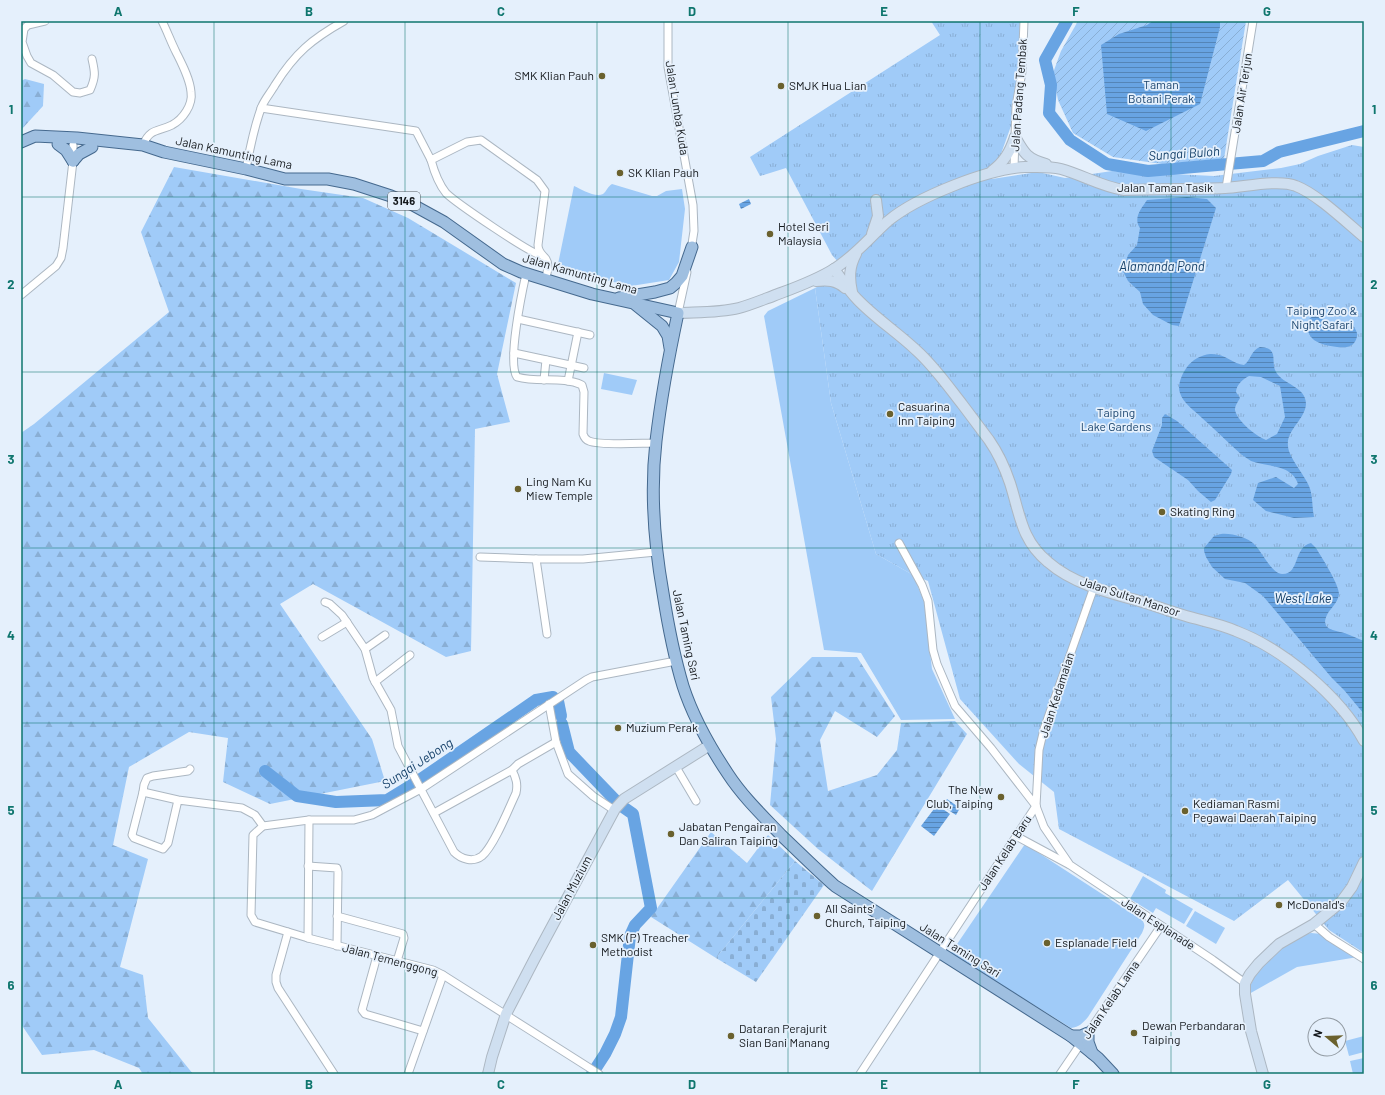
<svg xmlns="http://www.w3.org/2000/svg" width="1385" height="1095" viewBox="0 0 1385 1095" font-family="Barlow,sans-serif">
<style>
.grass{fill:#a0cbf8}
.forest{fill:url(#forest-firs)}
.cemetery{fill:url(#cemetery-stones)}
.park{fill:url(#park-tufts)}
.garden{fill:url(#garden-furrows)}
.water{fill:url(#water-rules);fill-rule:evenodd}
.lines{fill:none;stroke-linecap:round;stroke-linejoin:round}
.river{stroke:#68a4e3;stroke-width:12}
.street-casing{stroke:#acb7c2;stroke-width:9}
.secondary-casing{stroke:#acb7c2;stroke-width:12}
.primary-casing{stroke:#45698e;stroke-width:13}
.street{stroke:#fff;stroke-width:7}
.secondary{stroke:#cfdff0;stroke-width:10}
.primary{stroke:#9fbfe0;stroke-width:11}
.grid{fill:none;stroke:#0f766e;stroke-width:1;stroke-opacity:0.55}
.poi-dot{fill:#6a612e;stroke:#e5f0fc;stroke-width:1.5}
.labels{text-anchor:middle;stroke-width:3.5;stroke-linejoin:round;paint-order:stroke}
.shield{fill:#e5f0fc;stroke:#53595f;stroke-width:1}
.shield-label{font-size:11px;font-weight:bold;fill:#14181c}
.poi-label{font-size:12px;fill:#14181c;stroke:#e5f0fc;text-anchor:start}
.park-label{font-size:12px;fill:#19436d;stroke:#e5f0fc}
.street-label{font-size:12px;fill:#14181c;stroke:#e5f0fc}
.water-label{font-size:13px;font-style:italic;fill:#154069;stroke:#e5f0fc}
.neatline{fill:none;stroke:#0f766e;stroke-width:1.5}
.grid-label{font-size:13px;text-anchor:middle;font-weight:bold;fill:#0f766e}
</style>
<defs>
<pattern id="forest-firs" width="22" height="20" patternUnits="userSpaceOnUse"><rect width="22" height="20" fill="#a0cbf8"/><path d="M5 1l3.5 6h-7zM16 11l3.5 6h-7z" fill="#89aed4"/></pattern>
<pattern id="cemetery-stones" width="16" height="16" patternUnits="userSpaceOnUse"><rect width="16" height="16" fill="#a0cbf8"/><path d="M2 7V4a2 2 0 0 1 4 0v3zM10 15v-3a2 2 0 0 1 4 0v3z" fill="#89aed4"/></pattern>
<pattern id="park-tufts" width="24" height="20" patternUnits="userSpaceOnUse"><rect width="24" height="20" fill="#a0cbf8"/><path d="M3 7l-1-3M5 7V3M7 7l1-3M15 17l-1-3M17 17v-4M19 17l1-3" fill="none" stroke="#89aed4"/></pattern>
<pattern id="garden-furrows" width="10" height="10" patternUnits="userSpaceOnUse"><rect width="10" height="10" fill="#a0cbf8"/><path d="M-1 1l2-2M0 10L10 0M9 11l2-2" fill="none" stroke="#89aed4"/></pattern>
<pattern id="water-rules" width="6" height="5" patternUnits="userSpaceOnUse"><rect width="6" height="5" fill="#68a4e3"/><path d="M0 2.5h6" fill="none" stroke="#5485b7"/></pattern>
</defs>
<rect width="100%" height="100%" fill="#e5f0fc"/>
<g class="grass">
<path d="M612 184 652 196H657L666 191 682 189 685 209 679 262 669 280 631 286 557 269 574 186C581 189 595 198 603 194 606 192 608 186 612 184Z"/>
<path d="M815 288 831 403 876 554 913 575 924 601 932 669 955 719 901 720 861 653 824 650 764 316 768 311Z"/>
<path d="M604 373 637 380 632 395 601 389Z"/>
<path d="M1025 844 1142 920C1146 925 1144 928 1142 933L1088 1017C1083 1023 1079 1027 1071 1028L951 953Z"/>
<path d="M1143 876 1166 890 1165 893 1193 909 1184 924 1156 908 1153 913 1130 899Z"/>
<path d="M1195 911 1225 928 1216 944 1186 926Z"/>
<path d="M1311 933 1322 934 1358 957 1297 967 1249 994 1251 984 1258 970 1271 956 1300 935Z"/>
<path d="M1364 1036V1052L1349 1056 1345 1041Z"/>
<path d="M1364 1058V1073L1353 1074 1350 1061Z"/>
</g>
<g class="forest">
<path d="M25 79 44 84 43 106 21 130V81Z"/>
<path d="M174 167 301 189 363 198 408 218 516 283 497 374 510 422 475 429 471 651 446 657 313 584 280 604 372 739 385 781 270 804 223 782 228 738 189 732 129 767 113 845 148 859 120 967 143 975 148 1018 193 1074H143L139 1068 94 1050 42 1055 21 1024V433L34 424 169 312 141 232Z"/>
<path d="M812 657H857L895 716 877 737 835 711 820 740 828 791 877 775 897 750 901 723 955 721 967 734 872 891 818 849 770 805 776 739 771 697Z"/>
<path d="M711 832 747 863 768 835 795 861 716 958 651 917Z"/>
</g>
<path class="cemetery" d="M795 861 824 885 756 982 716 958Z"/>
<path class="park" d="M931 21H1020L1018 69 1011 126 992 179 1038 172 1065 178 1112 171 1214 176 1281 168 1300 164 1318 156 1352 145 1364 147V953L1329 930 1288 880 1234 921 1059 829 1054 792 1019 764 960 699 928 581 913 575 876 554 831 403 815 288 847 272 832 255 786 168 760 176 750 157 940 35Z"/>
<path class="garden" d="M1078 21H1246L1224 159 1162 164 1113 157 1073 133 1058 100 1053 73 1061 51Z"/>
<g class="water">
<path d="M1153 21H1220V27L1200 104 1146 131 1107 114 1101 45 1119 34 1147 25Z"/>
<path d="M1187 197 1207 199 1216 208 1179 326 1172 325 1153 315 1143 304 1140 292 1128 281 1123 271 1128 255 1137 245 1140 228C1133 218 1141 209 1147 200Z"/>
<path d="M749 199 751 204 741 209 739 204Z"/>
<path d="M1313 316C1320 316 1325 322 1331 323 1338 324 1344 320 1351 322 1353 325 1356 330 1357 333 1358 338 1354 345 1350 346 1346 348 1341 347 1337 347 1320 345 1303 340 1309 319Z"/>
<path d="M1260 347C1280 348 1270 361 1276 372 1283 385 1306 386 1306 404 1305 420 1286 430 1288 446 1288 456 1305 476 1309 486 1313 495 1312 508 1314 517L1294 518 1266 511 1253 500 1258 483 1276 477 1294 488 1298 484C1292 464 1267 467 1251 461 1248 459 1245 457 1242 455 1228 443 1216 430 1202 418 1195 411 1183 403 1180 393 1177 385 1182 374 1187 367 1192 360 1201 355 1210 354 1225 353 1233 364 1244 365 1251 360 1251 350 1260 347ZM1249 376 1261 377 1280 386 1285 417 1277 434 1266 440C1256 436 1237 421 1235 410 1235 405 1238 402 1240 398L1236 392C1236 385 1243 379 1249 376Z"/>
<path d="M1165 414 1177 421 1232 470 1231 474 1215 500 1211 502 1198 491 1188 480 1154 457 1152 451 1162 425V418Z"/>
<path d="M1221 534C1232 533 1247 537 1255 545 1262 552 1272 574 1282 574 1300 575 1293 547 1311 543L1316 548C1322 558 1339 584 1339 594 1338 602 1332 607 1328 613 1318 631 1336 630 1347 634 1353 636 1358 639 1364 641V714L1344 690 1331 677 1263 596 1245 583 1225 579 1212 567 1206 557 1204 551V548L1214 536Z"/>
<path d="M947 799 960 808 956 815 942 806Z"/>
<path d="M937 805 950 814 934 836 921 826Z"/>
</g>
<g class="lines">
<g class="river">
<path d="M1067 21 1045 60 1051 85 1049 113 1070 140 1107 164 1148 171 1263 161 1279 152 1364 131"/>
<path d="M558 701 561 716"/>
<path d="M562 724 569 752 617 802"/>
<path d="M265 771 297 796 336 802 387 800 418 781 536 700 553 697"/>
<path d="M592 1074 605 1054 615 1034 621 1017 630 936 635 925 651 908 633 814 623 807"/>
</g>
<defs>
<g id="street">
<path d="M45 21 28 25 24 29 22 42 27 56 31 63 53 75 73 92 80 93 90 90C96 77 95 72 92 59"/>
<path d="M668 21V67L693 205 694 231 691 250"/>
<path d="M261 108 416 131 431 160 467 142 481 140 537 180 545 191 538 245C538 252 542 254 546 259 550 265 547 274 545 280"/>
<path d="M143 145C150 128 158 132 172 125 183 119 193 105 191 92 190 79 182 64 176 52 171 42 167 31 162 21"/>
<path d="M431 160C434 171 438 183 446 193 455 202 532 255 541 255"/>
<path d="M1014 168 1016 106 1022 72 1024 21"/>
<path d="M246 169C250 148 254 126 262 106 265 99 271 92 275 85 295 53 312 39 344 21"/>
<path d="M1226 188 1253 21"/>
<path d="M526 274C522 292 507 363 517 377 538 383 562 376 582 385L584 392 583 434C584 437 586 440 589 441 600 446 642 443 656 443"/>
<path d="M21 295 56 266 61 258 63 248 73 161V145"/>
<path d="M678 313 687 272"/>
<path d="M518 319 590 335"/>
<path d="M514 353 584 368"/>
<path d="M544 380 546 360"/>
<path d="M568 381 578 332"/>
<path d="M899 543 922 585 928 601 933 650 937 664 955 706 991 748 1036 806 1044 827 1070 865 1213 960 1245 983"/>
<path d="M480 557 536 559H583L656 552"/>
<path d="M536 559 547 634"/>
<path d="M325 602 330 604 342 615 365 649 373 678 391 710 398 746 454 852C461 859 473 863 482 856 494 846 509 808 516 793 518 784 516 778 512 770"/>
<path d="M322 637 347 622"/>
<path d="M365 649 385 635"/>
<path d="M375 682 410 655"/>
<path d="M549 704 556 742 568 774 593 796 614 810"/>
<path d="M676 767 696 801"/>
<path d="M143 792 144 785 147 778 153 776 188 771 190 769"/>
<path d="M178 800 168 843 163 849 134 838 132 835 143 792 178 800 242 808 255 815 263 826"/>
<path d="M1036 806 1039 750 1044 729 1094 587"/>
<path d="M434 813 512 770 518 764 556 742"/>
<path d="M1016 836 1068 864"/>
<path d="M308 866 337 868 338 872 337 946"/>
<path d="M337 916 403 934 404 938 397 961"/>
<path d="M1314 924 1329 937 1364 959"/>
<path d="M288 932 276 975V982L278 988 334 1074"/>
<path d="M308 938 309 820"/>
<path d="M377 956 362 1010 365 1014 423 1031"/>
<path d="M408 1074 443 975"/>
<path d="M599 1074 443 975 433 970 308 938 255 922 251 915 253 835 263 826 309 820H354L372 815 421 789 586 680 592 677 676 661"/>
<path d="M860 1074 1036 806"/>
<path d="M1060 1074 1161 926"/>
</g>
<g id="secondary">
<path d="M1015 137C1024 153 1027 159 1046 164"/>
<path d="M992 171C1004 162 1010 152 1015 137"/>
<path d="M872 234 878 216 876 200"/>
<path d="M834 269C842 279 848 290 857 299 875 318 897 332 916 350 934 366 947 385 962 404 971 416 980 428 989 440 998 453 1005 468 1010 483 1020 514 1021 540 1048 562 1072 583 1106 592 1136 600 1153 605 1169 611 1186 616 1203 621 1220 624 1236 631 1283 649 1340 696 1364 741"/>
<path d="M816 281C828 280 836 280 845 288"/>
<path d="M852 292C849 278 849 267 856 254"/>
<path d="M678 313C698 312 719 313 739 308 750 305 762 300 773 296 794 288 815 281 834 269 855 256 870 237 888 221 917 197 987 169 1025 167 1037 167 1050 166 1061 169 1083 175 1102 187 1124 190 1158 189 1192 189 1225 188 1244 187 1279 179 1296 186 1317 194 1346 222 1364 237"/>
<path d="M488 1074 492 1057 506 1014 535 958 615 809 624 799 710 745"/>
<path d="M1263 1074 1251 1031 1245 994V983L1250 974 1259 963 1279 944 1314 924 1341 902 1352 887 1364 862"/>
</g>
<g id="primary">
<path d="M21 142 35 136 77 138 143 145 164 152 246 169 285 179H328L354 184 391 196 413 205 444 222 503 264 521 272 592 294 678 313C669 355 661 398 656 441 650 493 654 542 663 593 668 625 674 656 683 686 693 717 710 747 728 774 743 797 763 816 782 836 800 853 817 870 835 886L1071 1036 1098 1058 1113 1074"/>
<path d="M58 144 66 150 73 161"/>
<path d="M73 161 79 154 92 147"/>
<path d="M619 298 655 292 670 288 676 283 682 276 692 247"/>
<path d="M636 305 662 326 668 336 670 348"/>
<path d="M1071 1036H1081L1088 1033V1042L1092 1053"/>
</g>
</defs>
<use href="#street" class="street-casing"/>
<use href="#secondary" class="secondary-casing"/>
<use href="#primary" class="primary-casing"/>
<use href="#street" class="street"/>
<use href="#secondary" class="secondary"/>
<use href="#primary" class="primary"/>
</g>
<path class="grid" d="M214 21V1074M405 21V1074M597 21V1074M788 21V1074M980 21V1074M1171 21V1074M21 197H1364M21 372H1364M21 548H1364M21 723H1364M21 898H1364"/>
<g class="poi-dot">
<circle cx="602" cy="76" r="4"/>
<circle cx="781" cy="86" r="4"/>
<circle cx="620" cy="173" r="4"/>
<circle cx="770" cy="234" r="4"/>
<circle cx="890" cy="414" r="4"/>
<circle cx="518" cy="489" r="4"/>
<circle cx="1162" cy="512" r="4"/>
<circle cx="618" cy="728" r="4"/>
<circle cx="1001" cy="797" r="4"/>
<circle cx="1185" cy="811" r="4"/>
<circle cx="671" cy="834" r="4"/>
<circle cx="1279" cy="905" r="4"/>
<circle cx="817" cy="916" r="4"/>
<circle cx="1047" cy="943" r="4"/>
<circle cx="593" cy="945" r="4"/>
<circle cx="1134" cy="1033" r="4"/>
<circle cx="731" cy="1036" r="4"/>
</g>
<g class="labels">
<rect class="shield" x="388" y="192" width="32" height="18" rx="3"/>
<g class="shield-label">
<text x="404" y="205">3146</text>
</g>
<g class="poi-label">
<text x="594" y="80" text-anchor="end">SMK Klian Pauh</text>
<text x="789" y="90">SMJK Hua Lian</text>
<text x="628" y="177">SK Klian Pauh</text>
<text x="778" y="231">Hotel Seri<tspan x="778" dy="14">Malaysia</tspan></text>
<text x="898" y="411">Casuarina<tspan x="898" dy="14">Inn Taiping</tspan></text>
<text x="526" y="486">Ling Nam Ku<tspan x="526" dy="14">Miew Temple</tspan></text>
<text x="1170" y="516">Skating Ring</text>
<text x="626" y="732">Muzium Perak</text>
<text x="993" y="794" text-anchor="end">The New<tspan x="993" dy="14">Club, Taiping</tspan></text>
<text x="1193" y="808">Kediaman Rasmi<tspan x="1193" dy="14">Pegawai Daerah Taiping</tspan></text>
<text x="679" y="831">Jabatan Pengairan<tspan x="679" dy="14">Dan Saliran Taiping</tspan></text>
<text x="1287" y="909">McDonald's</text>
<text x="825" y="913">All Saints'<tspan x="825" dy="14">Church, Taiping</tspan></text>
<text x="601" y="942">SMK (P) Treacher<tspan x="601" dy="14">Methodist</tspan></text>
<text x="1055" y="947">Esplanade Field</text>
<text x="1142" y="1030">Dewan Perbandaran<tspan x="1142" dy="14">Taiping</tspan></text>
<text x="739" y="1033">Dataran Perajurit<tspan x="739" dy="14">Sian Bani Manang</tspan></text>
</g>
<g class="park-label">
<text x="1161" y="89">Taman<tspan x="1161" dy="14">Botani Perak</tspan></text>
<text x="1322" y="315">Taiping Zoo &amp;<tspan x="1322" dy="14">Night Safari</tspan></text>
<text x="1116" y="417">Taiping<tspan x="1116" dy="14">Lake Gardens</tspan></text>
</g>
<g class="street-label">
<text transform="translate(1242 93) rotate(-81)" y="4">Jalan Air Terjun</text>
<text transform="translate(1019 95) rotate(-86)" y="4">Jalan Padang Tembak</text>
<text transform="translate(677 108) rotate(81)" y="4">Jalan Lumba Kuda</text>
<text transform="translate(234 153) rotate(12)" y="4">Jalan Kamunting Lama</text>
<text x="1165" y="192">Jalan Taman Tasik</text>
<text transform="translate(580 274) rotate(16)" y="4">Jalan Kamunting Lama</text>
<text transform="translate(1130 597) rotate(18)" y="4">Jalan Sultan Mansor</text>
<text transform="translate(686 635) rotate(78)" y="4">Jalan Taming Sari</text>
<text transform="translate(1057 695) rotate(-72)" y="4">Jalan Kedamaian</text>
<text transform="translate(1005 853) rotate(-57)" y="4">Jalan Kelab Baru</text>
<text transform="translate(572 888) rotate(-62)" y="4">Jalan Muzium</text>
<text transform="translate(1158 924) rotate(33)" y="4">Jalan Esplanade</text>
<text transform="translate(960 950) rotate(32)" y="4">Jalan Taming Sari</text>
<text transform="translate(390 960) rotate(15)" y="4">Jalan Temenggong</text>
<text transform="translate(1111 1000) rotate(-56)" y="4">Jalan Kelab Lama</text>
</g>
<g class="water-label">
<text transform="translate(1184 153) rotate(-4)" y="5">Sungai Buloh</text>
<text x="1162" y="271">Alamanda Pond</text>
<text x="1303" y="603">West Lake</text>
<text transform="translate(417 763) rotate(-33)" y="5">Sungai Jebong</text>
</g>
</g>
<rect width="1385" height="1095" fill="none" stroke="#e5f0fc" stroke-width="44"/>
<g transform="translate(1327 1037) rotate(289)"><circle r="19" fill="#e5f0fc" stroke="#919aa2"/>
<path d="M0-3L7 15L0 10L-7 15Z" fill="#6a612e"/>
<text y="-6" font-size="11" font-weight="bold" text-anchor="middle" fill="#14181c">N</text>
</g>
<rect x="22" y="22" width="1341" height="1051" class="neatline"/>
<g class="grid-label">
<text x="118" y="16">A</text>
<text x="309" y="16">B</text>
<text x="501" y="16">C</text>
<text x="692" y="16">D</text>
<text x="884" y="16">E</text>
<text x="1076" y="16">F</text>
<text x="1267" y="16">G</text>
<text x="11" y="114">1</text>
<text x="1374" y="114">1</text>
<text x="11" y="289">2</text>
<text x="1374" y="289">2</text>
<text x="11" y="464">3</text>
<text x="1374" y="464">3</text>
<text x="11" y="640">4</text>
<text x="1374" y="640">4</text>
<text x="11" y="815">5</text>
<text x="1374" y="815">5</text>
<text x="11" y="990">6</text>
<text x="1374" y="990">6</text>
<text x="118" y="1089">A</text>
<text x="309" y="1089">B</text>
<text x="501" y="1089">C</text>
<text x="692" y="1089">D</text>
<text x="884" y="1089">E</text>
<text x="1076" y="1089">F</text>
<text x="1267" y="1089">G</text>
</g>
</svg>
